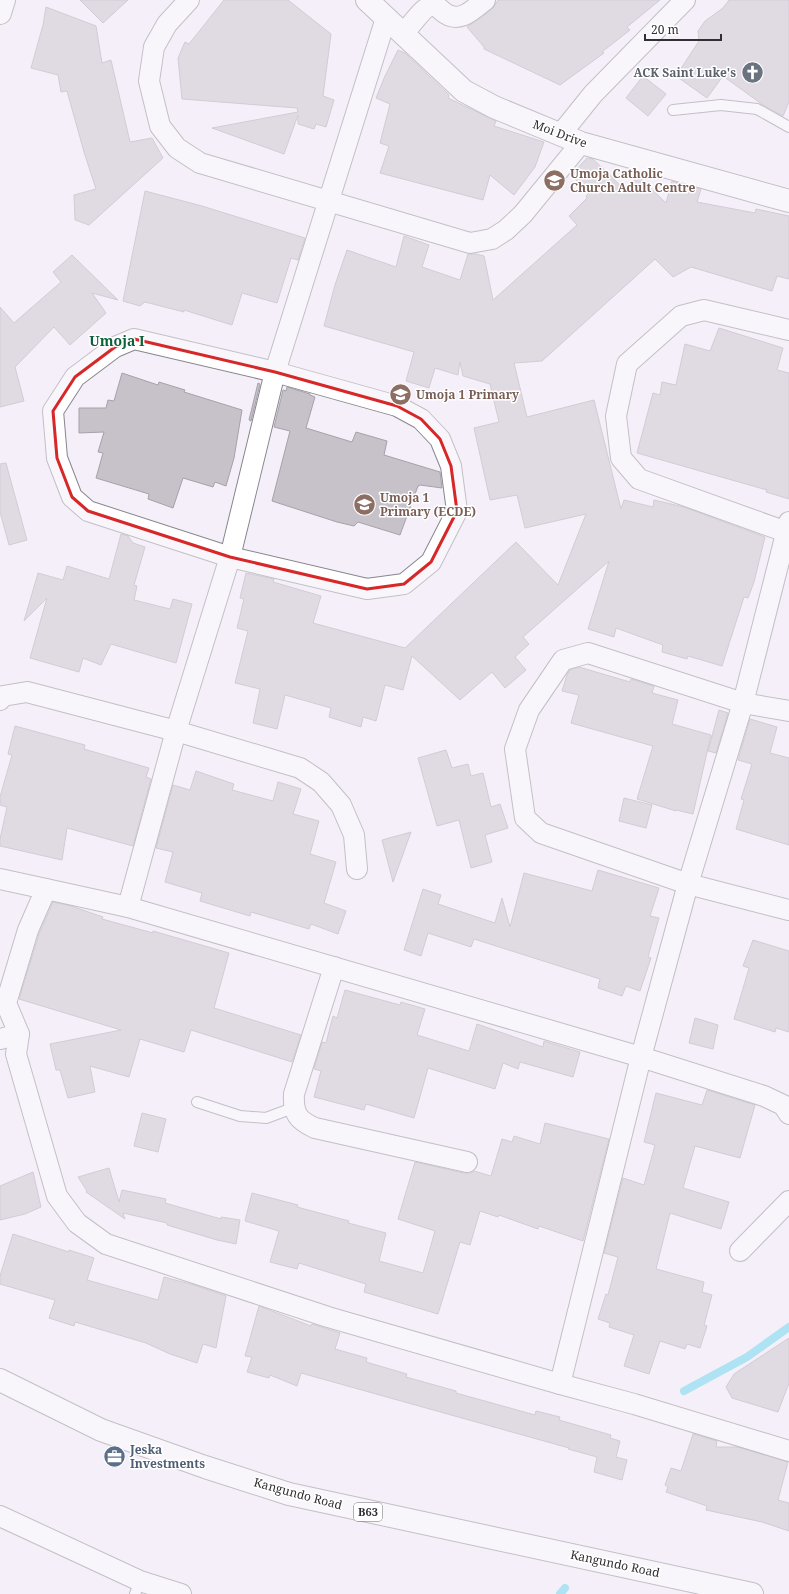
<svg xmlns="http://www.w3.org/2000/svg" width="789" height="1594" viewBox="0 0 789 1594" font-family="'Noto Serif',serif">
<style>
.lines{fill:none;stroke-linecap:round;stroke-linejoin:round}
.stream{stroke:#57d5eb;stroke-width:8}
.building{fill:#c7c2ca;stroke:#a7a2aa}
.lane-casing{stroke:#8a868d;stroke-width:12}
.street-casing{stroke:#8a868d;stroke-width:22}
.secondary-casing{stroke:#8a868d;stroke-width:24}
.highway-casing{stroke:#8a868d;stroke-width:24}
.lane{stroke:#fff;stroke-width:10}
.street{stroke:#fff;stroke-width:20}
.secondary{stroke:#fff;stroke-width:22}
.highway{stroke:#fff;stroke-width:22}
.marked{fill:none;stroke:#d62828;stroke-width:3;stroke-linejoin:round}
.labels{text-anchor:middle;stroke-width:3;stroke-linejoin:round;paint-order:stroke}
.shield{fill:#fff;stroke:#6f6d70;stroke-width:1}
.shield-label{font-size:11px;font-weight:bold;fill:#312f32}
.worship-label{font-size:12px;font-weight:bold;fill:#5b616d;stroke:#fff;text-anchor:end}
.street-label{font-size:12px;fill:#312f32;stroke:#fff}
.education-label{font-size:12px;font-weight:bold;fill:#785e54;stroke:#fff;text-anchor:start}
.service-label{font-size:12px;font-weight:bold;fill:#4e5e75;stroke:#fff;text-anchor:start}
.quarter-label{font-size:14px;font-weight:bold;fill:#0d613a;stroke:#fff}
</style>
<rect width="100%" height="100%" fill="#f4eff8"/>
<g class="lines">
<g class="stream">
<path d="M684 1391 747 1357 789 1327"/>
<path d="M560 1594 565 1588"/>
</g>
</g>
<g class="building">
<path d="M80 0H128L103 23Z"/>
<path d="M224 0H288L331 34 323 96 334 100 326 127 316 124 314 129 298 124V115L284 154 212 128 298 112 297 108 182 99 178 58 185 42 189 44Z"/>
<path d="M498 0H660L627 27 630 30 602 52 604 53 560 85 484 49V47L467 27 487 13 493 8Z"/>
<path d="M729 0H789V102L783 116 763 105 723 76 707 98 676 76 699 41 698 31 705 21 723 8Z"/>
<path d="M46 7 96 26 102 63 111 60 130 142 152 138 163 158 89 225 75 220 74 195 96 189 84 152 67 91 61 92 58 75 31 68 43 25Z"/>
<path d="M398 50 405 53 449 95 448 98 496 121 494 126 544 142 535 167 514 195 490 175 483 200 380 173 389 146 380 143 390 104 376 98 385 76Z"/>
<path d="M643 76 666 94 648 116 626 98Z"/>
<path d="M587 158 593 159 625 190 638 176 666 203 672 181 701 189 697 202 755 213 756 209 789 216V279L777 276 772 291 691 267 673 277 655 259 542 361 514 363 527 417 594 400 621 509 624 500 653 507 654 500 684 507 765 537 754 582 748 598 744 597 722 666 688 656 687 659 662 652 663 645 616 628 614 637 588 629 609 561 523 637 529 644 515 657 526 670 505 688 492 672 460 700 412 656 403 690 385 685 376 721 363 717 361 727 329 717 331 708 285 695 277 729 253 723 260 689 235 683 248 631 237 628 244 599 240 598 246 573 274 579 273 582 321 596 313 623 405 648 516 542 558 585 586 514 525 528 517 495 490 500 474 428 499 422 490 384 463 376 460 362 458 375 435 368 429 388 406 381 414 352 324 326 335 285 347 250 396 267 404 236 429 245 422 267 460 280 468 254H476L484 256 493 300 577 225 569 216 587 198 586 196 589 193 571 175Z"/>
<path d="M145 191 202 206 305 238 298 260 291 258 277 303 242 293 232 325 184 310V312L145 302 140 306 123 301Z"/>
<path d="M72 255 118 300 92 293 106 313 70 345 54 327 15 367 24 401 0 407V307L14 323 61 282 53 272Z"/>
<path d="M719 328 783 348 777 370 789 373V499L766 492 767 490 637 453 653 393 660 395 662 382 676 385 685 344 710 351Z"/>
<path d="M122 373 158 385 159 382 185 390 184 392 242 410 234 458 226 486 215 482 213 487 183 478 173 508 148 499 149 494 96 478 103 453 98 452 104 432 79 433V408H106L108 400 114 401Z"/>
<path d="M258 383 260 384 251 421 249 420Z"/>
<path d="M287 387 310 394V395L315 397 306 428 352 442 356 432 387 441 384 455 440 472 442 488 420 485 419 486H418L400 535 358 522 354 526 337 522 272 501 290 431 274 427 283 390 286 391Z"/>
<path d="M6 463 27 540 9 545 0 512V464Z"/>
<path d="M121 534 128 536 133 543 145 547 134 585 137 586 134 600 170 609 173 599 192 604 176 663 111 644 101 665 83 658 79 672 30 658 47 598 24 621 38 573 63 580 67 566 109 579Z"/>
<path d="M579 667 630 682 631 679 654 686 652 693 678 700 672 724 711 735 693 814 676 810V811L637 799 653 746 571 723 579 695 562 691 567 675 570 670Z"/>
<path d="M719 710 728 713 716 753 708 751Z"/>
<path d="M750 719 777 727 770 753 789 758V845L736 829 744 800 741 799 752 764 738 760Z"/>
<path d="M15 726 85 745 84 749 149 768 146 777 151 779 133 846 67 828 62 860 0 846V839L7 807 0 805V797L12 755 8 754Z"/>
<path d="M446 750 452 768 468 764 471 776 483 773 491 807 500 804 508 828 485 835 492 862 471 868 459 820 437 826 418 758Z"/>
<path d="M196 771 234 784 232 790 273 801 278 782 301 789 293 814 319 821 310 854 336 862 324 903 346 911 338 934 311 924 309 929 251 912 250 916 200 901 202 893 165 882 173 852 156 848 173 785 190 790Z"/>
<path d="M624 798 652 805 646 828 619 821Z"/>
<path d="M411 832 393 882 382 840Z"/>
<path d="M598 870 659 888 650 916 659 918 648 957 651 958 640 991 626 986 622 996 598 988 600 979 474 939 471 947 428 933 421 956 404 950 423 889 441 895 438 904 495 923 502 898 510 927 524 873 592 891Z"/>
<path d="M53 902 71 906 103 917 102 919 153 933V931L229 953 214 1008 301 1035 292 1062 191 1030 184 1052 140 1039 129 1077 90 1066 95 1092 68 1098 60 1070H56L50 1044 121 1030 19 999 39 934Z"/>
<path d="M753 940 789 951V1032L776 1028 775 1032 734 1019 749 968 743 966Z"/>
<path d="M345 990 400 1005 401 1002 425 1009 417 1035 469 1051 477 1024 543 1047 544 1041 580 1052 573 1077 520 1062 518 1069 503 1063 495 1089 428 1068 414 1118 366 1104 364 1110 314 1097 321 1071 314 1069 322 1042 326 1043 333 1016 337 1018Z"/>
<path d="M695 1018 718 1025 713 1049 689 1043Z"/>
<path d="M707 1090 755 1105 740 1158 695 1146 683 1188 729 1202 721 1229 670 1213 656 1269 704 1282 702 1292 712 1295 704 1325 707 1326 700 1348 687 1344 685 1349 660 1341 649 1374 624 1366 634 1335 609 1327 610 1323 598 1319 606 1294 608 1295 618 1257 604 1253 623 1178 644 1185 655 1145 644 1142 656 1093 702 1105Z"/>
<path d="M142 1113 166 1119 158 1152 134 1146Z"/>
<path d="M545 1123 609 1139 583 1241 539 1226 538 1229 499 1215 498 1217 480 1211 470 1245 460 1242 438 1314 364 1292 366 1284 299 1263 297 1269 270 1262 279 1231 245 1221 252 1193 298 1205 297 1207 349 1221 348 1223 386 1233 379 1261 423 1273 435 1231 398 1219 415 1162 464 1173H470L474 1171 491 1176 502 1139 512 1142 514 1136 540 1144Z"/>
<path d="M109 1168 119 1202 122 1190 166 1199 165 1203 221 1219V1217L240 1220 236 1244 217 1240 167 1225V1223L123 1213 125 1219 86 1192 87 1191 78 1177Z"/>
<path d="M33 1172 41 1207 25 1214 0 1220V1186Z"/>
<path d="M13 1234 69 1252V1250L94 1258 87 1280 158 1300 164 1277 194 1285 226 1296 216 1348 203 1344 197 1363 170 1354 146 1343 75 1322 74 1326 49 1318 55 1300 0 1284V1276Z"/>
<path d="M259 1306 311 1326 312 1324 340 1333 335 1349 367 1358 366 1362 407 1374 406 1377 456 1391V1393L535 1415 536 1411 560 1417 559 1420 611 1435 610 1438 620 1441 616 1457 627 1460 622 1480 594 1472 597 1457 568 1449 569 1448 301 1373 297 1386 270 1375 269 1378 247 1372 252 1357 245 1356Z"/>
<path d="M789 1338V1383L778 1412 732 1398 726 1387 734 1374Z"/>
<path d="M693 1434 717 1441 716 1447H738L788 1462 778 1500 789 1503V1531L762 1522 706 1510 707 1506 666 1492 668 1487 665 1485 671 1468 681 1471Z"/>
</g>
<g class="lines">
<defs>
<g id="lane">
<path d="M673 110 721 105 757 109 789 127"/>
<path d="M197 1102 240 1116 266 1118 293 1108"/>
<path d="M135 1594 140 1581"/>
</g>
<g id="street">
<path d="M189 0 167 24 154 47 149 81 160 126 177 148 200 163 470 243 492 239 506 230 523 214 581 143"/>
<path d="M403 34C409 28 423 7 431 6 436 5 439 8 442 11 458 25 472 11 485 0"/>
<path d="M560 135 593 94 685 0"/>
<path d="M789 330 704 310 681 316 627 364 616 416 621 458 639 479 789 533"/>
<path d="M134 339 275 372 397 406 421 419 440 439 451 466 457 511 431 562 404 584 367 589 230 557 88 511 72 497 57 458 53 411 75 377 115 347Z"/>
<path d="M0 700 3 696 27 692 176 731 300 768 321 782 341 805 354 835 357 869"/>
<path d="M789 711 743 703 588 653 563 660 529 710 515 749 525 818 541 833 688 884 789 910"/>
<path d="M0 879 46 889"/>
<path d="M128 907 176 731 230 557 275 372 386 18"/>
<path d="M334 967 294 1094C293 1113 297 1120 315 1128L467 1162"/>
<path d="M0 1039 19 1034"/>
<path d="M789 1114 783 1105 764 1096 641 1057 128 907 46 889 28 930 6 1003 19 1034 16 1054 57 1196 77 1223 106 1244 328 1317 560 1384 634 1404 789 1451"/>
<path d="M740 1251 789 1201"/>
<path d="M560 1384 641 1057 688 884 743 703 789 522"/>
<path d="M0 1516 140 1581 181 1594"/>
</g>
<g id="secondary">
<path d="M367 0 464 91 494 107 581 143 789 201"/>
<path d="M0 13 4 0"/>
</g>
<path id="highway" d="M0 1380 101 1430 205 1467 289 1494 752 1594"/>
</defs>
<use href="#lane" class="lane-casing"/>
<use href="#street" class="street-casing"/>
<use href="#secondary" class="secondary-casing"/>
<use href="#highway" class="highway-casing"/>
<use href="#lane" class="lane"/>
<use href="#street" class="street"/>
<use href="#secondary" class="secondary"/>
<use href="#highway" class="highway"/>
</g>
<path d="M0 0H789V1594H0ZM134 339 275 372 397 406 421 419 440 439 451 466 457 511 431 562 404 584 367 589 230 557 88 511 72 497 57 458 53 411 75 377 115 347Z" fill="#f4eff8" fill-opacity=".55" fill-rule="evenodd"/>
<path class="marked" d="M134 339 275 372 397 406 421 419 440 439 451 466 457 511 431 562 404 584 367 589 230 557 88 511 72 497 57 458 53 411 75 377 115 347Z"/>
<defs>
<symbol id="church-disc" viewBox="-11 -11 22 22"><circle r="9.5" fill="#6b7280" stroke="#fff"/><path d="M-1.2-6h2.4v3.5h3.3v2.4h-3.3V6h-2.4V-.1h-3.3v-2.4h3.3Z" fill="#fff"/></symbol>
<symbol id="school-disc" viewBox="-11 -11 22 22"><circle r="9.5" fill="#8d6e63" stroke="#fff"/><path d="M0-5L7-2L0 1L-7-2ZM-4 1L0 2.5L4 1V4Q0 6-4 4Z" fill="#fff"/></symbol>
<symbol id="office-disc" viewBox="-11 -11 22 22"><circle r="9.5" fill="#5c6f8a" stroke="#fff"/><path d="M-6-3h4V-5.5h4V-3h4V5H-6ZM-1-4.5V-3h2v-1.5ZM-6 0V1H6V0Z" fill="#fff"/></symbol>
</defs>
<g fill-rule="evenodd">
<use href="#church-disc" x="740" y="60" width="25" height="25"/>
<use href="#school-disc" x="542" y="168" width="25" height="25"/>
<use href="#school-disc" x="388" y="382" width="25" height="25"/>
<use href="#school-disc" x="352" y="492" width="25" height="25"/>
<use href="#office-disc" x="102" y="1444" width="25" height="25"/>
</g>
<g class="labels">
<rect class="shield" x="354" y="1503" width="28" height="18" rx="3"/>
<g class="shield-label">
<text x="368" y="1516">B63</text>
</g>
<g class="worship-label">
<text x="736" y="77">ACK Saint Luke's</text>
</g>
<g class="street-label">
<text transform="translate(560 134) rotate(21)" y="4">Moi Drive</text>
<text transform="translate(298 1494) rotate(15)" y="4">Kangundo Road</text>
<text transform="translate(615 1564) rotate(12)" y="4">Kangundo Road</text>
</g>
<g class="education-label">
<text x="570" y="178">Umoja Catholic<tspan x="570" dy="14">Church Adult Centre</tspan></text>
<text x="416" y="399">Umoja 1 Primary</text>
<text x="380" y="502">Umoja 1<tspan x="380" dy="14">Primary (ECDE)</tspan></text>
</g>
<g class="service-label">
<text x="130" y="1454">Jeska<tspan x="130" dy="14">Investments</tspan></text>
</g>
<g class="quarter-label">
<text x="117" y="346">Umoja I</text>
</g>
</g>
<path d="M645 34v6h76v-6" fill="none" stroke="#312f32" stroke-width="2"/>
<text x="651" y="34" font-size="12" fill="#312f32" stroke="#ffffff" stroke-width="3" paint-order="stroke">20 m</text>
</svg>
